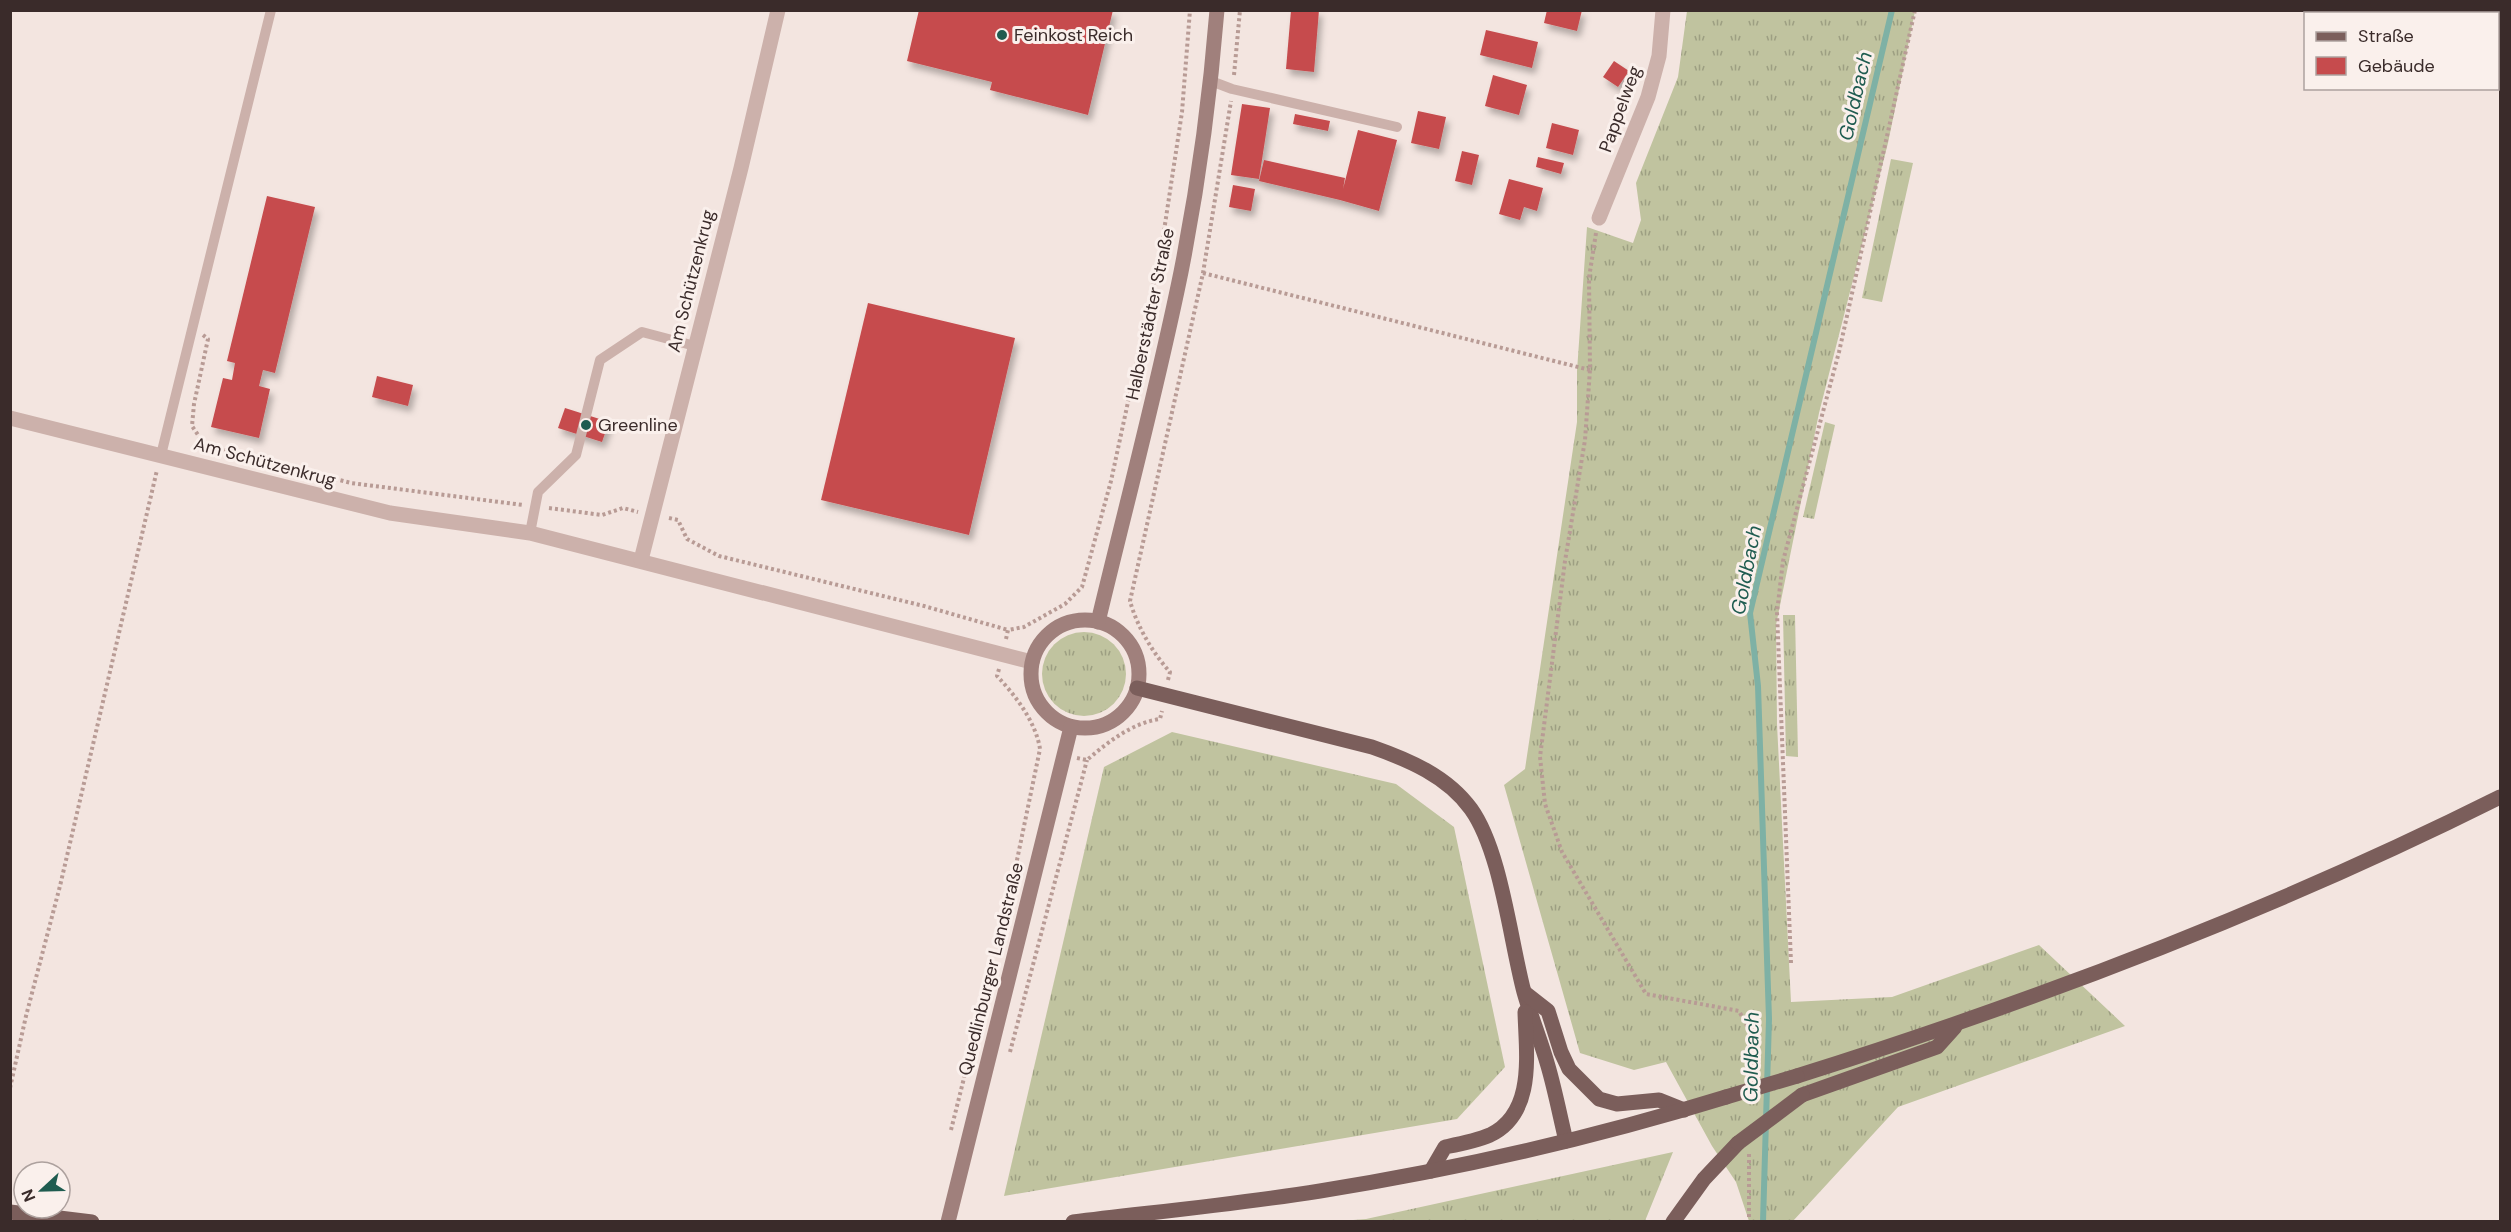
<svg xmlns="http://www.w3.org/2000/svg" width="2511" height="1232" viewBox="0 0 2511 1232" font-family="'DM Sans',sans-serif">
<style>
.grass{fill:url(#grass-tufts)}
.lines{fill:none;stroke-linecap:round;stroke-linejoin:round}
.stream{stroke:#7eb1a5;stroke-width:6}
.building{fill:#c64b4d;filter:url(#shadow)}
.path{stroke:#b89b95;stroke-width:4;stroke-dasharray:3 3;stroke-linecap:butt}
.service{stroke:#ccb1ab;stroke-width:10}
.minor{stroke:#ccb1ab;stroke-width:15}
.secondary{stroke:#a0807c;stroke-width:15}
.primary{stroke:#7b5e5b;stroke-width:15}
.primary-bridge{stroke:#7b5e5b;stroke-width:15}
.poi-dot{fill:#1f5c50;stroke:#faf0ec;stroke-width:2}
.labels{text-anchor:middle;stroke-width:6;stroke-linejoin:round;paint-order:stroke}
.poi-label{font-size:18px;fill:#3a2b2a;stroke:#faf0ec;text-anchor:start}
.street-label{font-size:18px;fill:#3a2b2a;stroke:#faf0ec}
.water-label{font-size:20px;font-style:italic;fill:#1f5c50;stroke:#faf0ec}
</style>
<defs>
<pattern id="grass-tufts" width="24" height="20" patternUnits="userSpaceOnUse" patternTransform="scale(1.5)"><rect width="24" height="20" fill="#c0c39f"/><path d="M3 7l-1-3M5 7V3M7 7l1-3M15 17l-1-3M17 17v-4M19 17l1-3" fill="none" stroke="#9d9f82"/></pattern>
<filter id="shadow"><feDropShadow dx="3.5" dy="6" stdDeviation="3" flood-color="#0004"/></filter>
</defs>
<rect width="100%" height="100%" fill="#f3e5e0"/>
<g class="grass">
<path d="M1687 11H1915L1888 143 1819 413 1776 625 1777 724 1791 1002 1892 997 2039 945 2125 1026 1898 1107 1793 1221H1749L1736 1182 1712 1146 1666 1062 1634 1070 1580 1053 1504 785 1525 769 1577 422V371L1587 227 1633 243 1641 220 1636 183 1678 77Z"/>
<path d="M1891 159 1913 163 1882 302 1862 298Z"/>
<path d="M1825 422 1835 425 1814 519 1803 517Z"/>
<path d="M1783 615H1795L1798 757 1786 756Z"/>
<circle cx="1084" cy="674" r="42"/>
<path d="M1172 732 1396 784 1454 827 1505 1067 1457 1119 1004 1196 1104 767Z"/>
<path d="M1673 1152 1645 1221H1340L1366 1219Z"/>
</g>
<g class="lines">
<path class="stream" d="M1763 1222 1769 1019 1758 686 1750 613 1892 10"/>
</g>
<g class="building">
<path d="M919 10H1113L1088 115 990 90 992 82 907 61Z"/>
<path d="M1291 10H1319L1314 72 1286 69Z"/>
<path d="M1547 10H1582L1577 31 1544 23Z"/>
<path d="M1486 30 1538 42 1532 68 1480 55Z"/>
<path d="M1614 61 1629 71 1618 87 1603 77Z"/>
<path d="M1493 75 1527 85 1519 115 1485 106Z"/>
<path d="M1242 104 1270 108 1259 179 1231 175Z"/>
<path d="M1418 111 1446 117 1439 149 1411 143Z"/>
<path d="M1295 114 1330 121 1328 131 1293 124Z"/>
<path d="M1552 123 1579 130 1573 155 1546 148Z"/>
<path d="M1358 130 1397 140 1379 211 1340 200 1259 181 1264 160 1345 178 1343 189Z"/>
<path d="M1462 151 1479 155 1472 185 1455 181Z"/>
<path d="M1538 157 1564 163 1561 174 1536 167Z"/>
<path d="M1509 179 1543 188 1537 211 1524 207 1520 220 1499 214Z"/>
<path d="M1233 185 1255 189 1251 211 1229 207Z"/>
<path d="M267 196 315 207 275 373 263 370 259 386 270 389 259 438 211 427 223 378 232 380 235 363 227 361Z"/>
<path d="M868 303 1015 338 969 535 821 500Z"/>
<path d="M377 376 413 385 408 406 372 397Z"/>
<path d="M565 408 609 422 602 442 558 428Z"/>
</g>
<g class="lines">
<g class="path">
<path d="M1234 75 1240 10"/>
<path d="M1596 233 1589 278 1590 370 1585 440 1565 561 1540 757 1545 804 1562 852 1646 994 1739 1011 1752 1035 1750 1052"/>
<path d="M1203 273 1590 370"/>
<path d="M203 335 208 339 194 404 192 426 205 445 351 483 523 505"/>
<path d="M549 508 602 515 623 508 638 512"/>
<path d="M669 518 678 520 687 539 719 556 924 606 1008 630"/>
<path d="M1006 639 1008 630 1024 627 1065 604 1082 587 1111 481 1162 244 1182 112 1190 10"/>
<path d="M999 669 997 676C1015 695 1036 722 1040 749L1011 889"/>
<path d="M1168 680 1170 672C1152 652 1137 626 1130 601L1203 273 1231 101"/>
<path d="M1077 758 1087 760C1108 742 1132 723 1160 719L1162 711"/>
<path d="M1791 963 1777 612 1783 561 1839 352 1915 10"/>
<path d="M1010 1052 1087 760"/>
<path d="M10 1088 26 1016 60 886 157 470"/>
<path d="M951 1130 973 1042"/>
<path d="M1749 1154V1222"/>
</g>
<g class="service">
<path d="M1211 81 1232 89 1397 127"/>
<path d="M161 455 271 10"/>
<path d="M530 533 538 492 576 455 600 360 642 332 695 346"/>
</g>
<g class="minor">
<path d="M1599 218 1648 97 1659 56 1663 10"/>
<path d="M10 418 390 513 530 533 1032 662"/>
<path d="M641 560 741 168 778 10"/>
</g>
<g class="secondary">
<circle cx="1085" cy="674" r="54"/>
<path d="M1098 622C1126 505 1157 390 1181 272 1198 186 1210 98 1217 10"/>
<path d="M948 1222 1071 727"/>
</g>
<g class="primary">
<path d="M1137 688 1372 747C1409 760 1447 776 1471 809 1501 851 1510 939 1524 992 1531 1017 1541 1041 1548 1066 1555 1090 1560 1116 1566 1141"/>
<path d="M1525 993 1548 1011 1561 1052 1569 1069 1599 1099 1617 1104 1659 1100 1684 1110"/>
<path d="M1797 1076C2039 1000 2274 910 2500 797"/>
<path d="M1802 1095 1937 1047 1955 1027"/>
<path d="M1431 1171 1445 1147C1460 1144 1476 1141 1490 1135 1536 1113 1526 1053 1525 1012"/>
<path d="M10 1212 92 1222"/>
<path d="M1073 1222C1155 1212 1238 1204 1320 1191 1457 1169 1593 1138 1726 1097"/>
<path d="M1673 1222 1704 1179 1738 1143"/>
</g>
<g class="primary-bridge">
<path d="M1726 1097 1797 1076"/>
<path d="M1738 1143 1802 1095"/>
</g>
</g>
<g class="poi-dot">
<circle cx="1002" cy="35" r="6"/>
<circle cx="586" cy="425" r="6"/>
</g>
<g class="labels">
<g class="poi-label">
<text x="1014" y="41">Feinkost Reich</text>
<text x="598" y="431">Greenline</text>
</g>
<g class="street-label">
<text transform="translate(1620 109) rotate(-70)" y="6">Pappelweg</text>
<text transform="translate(691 281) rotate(-76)" y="6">Am Schützenkrug</text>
<text transform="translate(1150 314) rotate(-78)" y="6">Halberstädter Straße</text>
<text transform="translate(265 462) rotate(15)" y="6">Am Schützenkrug</text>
<text transform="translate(991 969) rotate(-76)" y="6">Quedlinburger Landstraße</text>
</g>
<g class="water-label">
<text transform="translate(1855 96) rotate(-77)" y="7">Goldbach</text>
<text transform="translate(1746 570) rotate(-79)" y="7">Goldbach</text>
<text transform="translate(1751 1057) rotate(-89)" y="7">Goldbach</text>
</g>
</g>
<rect width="2511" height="1232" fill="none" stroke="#3a2b2a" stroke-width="24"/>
<rect x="2304" y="12" width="195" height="78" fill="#faf0ec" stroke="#ada19e" stroke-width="1.5"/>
<rect x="2316" y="32" width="30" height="9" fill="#7b5e5b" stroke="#ada19e" stroke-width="1.5"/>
<text x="2358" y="42" font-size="18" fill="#3a2b2a">Straße</text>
<rect x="2316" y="57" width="30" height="18" fill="#c64b4d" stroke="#ada19e" stroke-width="1.5"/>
<text x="2358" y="72" font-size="18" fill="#3a2b2a">Gebäude</text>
<g transform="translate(42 1190) rotate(248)"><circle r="28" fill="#faf0ec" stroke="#ada19e" stroke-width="1.5"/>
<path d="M0-4.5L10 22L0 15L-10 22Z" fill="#1f5c50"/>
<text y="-9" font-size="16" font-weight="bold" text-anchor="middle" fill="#3a2b2a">N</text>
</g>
</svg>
